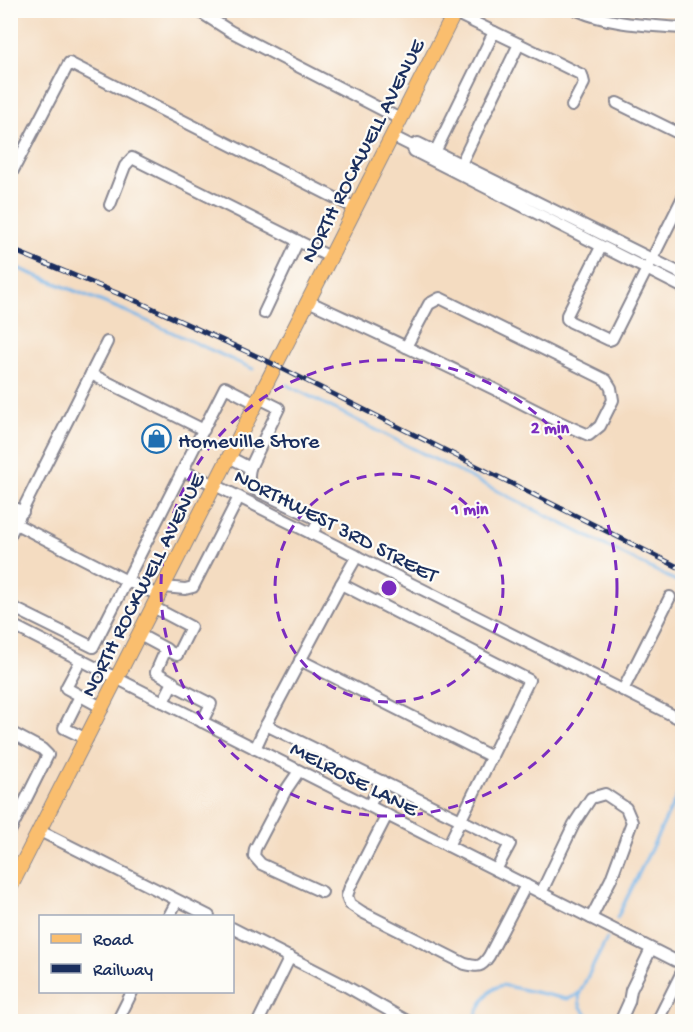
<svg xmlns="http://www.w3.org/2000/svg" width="693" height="1032" viewBox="0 0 693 1032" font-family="'Gochi Hand',sans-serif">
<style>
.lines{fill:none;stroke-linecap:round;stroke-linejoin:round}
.stream{stroke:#76b5e9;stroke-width:3}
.minor-casing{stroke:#888690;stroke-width:14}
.major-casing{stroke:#888690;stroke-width:16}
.minor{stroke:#fff;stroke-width:10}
.major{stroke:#fabe6e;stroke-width:14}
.rail-casing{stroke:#1b2f5e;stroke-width:5}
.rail{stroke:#fdfcf7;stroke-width:3;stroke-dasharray:9;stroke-linecap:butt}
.ring{fill:none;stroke:#7b2cbf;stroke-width:3;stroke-dasharray:10 8}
.labels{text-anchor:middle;stroke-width:4.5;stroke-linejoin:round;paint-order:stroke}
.street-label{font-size:22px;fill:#1b2f5e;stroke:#fdfcf7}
.poi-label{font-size:22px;fill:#1b2f5e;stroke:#fdfcf7;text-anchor:start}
.centre{fill:#7b2cbf;stroke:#fdfcf7;stroke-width:3}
.ring-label{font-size:18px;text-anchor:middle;font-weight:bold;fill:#7b2cbf;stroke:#fdfcf7;stroke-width:4.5;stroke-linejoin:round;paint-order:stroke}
</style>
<rect width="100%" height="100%" fill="#fdfcf7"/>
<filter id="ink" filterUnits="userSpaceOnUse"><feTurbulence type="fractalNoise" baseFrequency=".0167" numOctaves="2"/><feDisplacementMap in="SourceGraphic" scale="12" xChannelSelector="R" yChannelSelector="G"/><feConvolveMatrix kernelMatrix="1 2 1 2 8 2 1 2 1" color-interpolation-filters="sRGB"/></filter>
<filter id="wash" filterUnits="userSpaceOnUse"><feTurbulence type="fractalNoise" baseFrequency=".008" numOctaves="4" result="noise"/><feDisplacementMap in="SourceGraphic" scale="24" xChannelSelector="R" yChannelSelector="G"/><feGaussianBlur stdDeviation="1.35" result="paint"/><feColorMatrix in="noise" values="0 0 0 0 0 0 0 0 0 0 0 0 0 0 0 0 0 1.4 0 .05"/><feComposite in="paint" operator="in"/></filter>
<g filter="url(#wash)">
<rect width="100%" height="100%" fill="#f4dcc1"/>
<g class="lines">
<g class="stream">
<path d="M10 265 125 311 253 369"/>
<path d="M287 385 682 584"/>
<path d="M617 918 682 786"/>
<path d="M473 1022C481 1005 484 991 502 985L567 999 575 996 580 992"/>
<path d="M594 1022C584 1010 577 1009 580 992L607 938"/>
</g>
</g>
</g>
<g filter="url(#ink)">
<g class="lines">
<defs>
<g id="minor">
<path d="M197 10 230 31 400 119"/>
<path d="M435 10 452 19"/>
<path d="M577 10C611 25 646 25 682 28"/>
<path d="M455 13 519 44 458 170"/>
<path d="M519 44 582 75 584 83 572 106"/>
<path d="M617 103 682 135"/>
<path d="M392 136 412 146"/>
<path d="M435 152 494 32"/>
<path d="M10 176 69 63 355 208"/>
<path d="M110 205 125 166 132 158 330 257"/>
<path d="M601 247 567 315V319L571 322 609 340 612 339 682 199"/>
<path d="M682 274 418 143 412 146 414 151 682 287"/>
<path d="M308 301C370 330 433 359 494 389 526 405 556 422 589 435L600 426 613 400 611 388 606 380 440 298 429 304 406 347"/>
<path d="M264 313 298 241"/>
<path d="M91 374 204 430"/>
<path d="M229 457 250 468 279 408 259 398"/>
<path d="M250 468C248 478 248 483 256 490L319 520 312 534"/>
<path d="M183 471 215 485 682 720"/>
<path d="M10 506 23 512"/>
<path d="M16 524 127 581 159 595"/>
<path d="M10 535 107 342"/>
<path d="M357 556 341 584 529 680 448 846"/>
<path d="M164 587 185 589 193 587 239 497"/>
<path d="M10 606 93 647 225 387 256 403"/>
<path d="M153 607 191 627 177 655 166 650"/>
<path d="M10 624 175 708 682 964"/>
<path d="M140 635 166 649 156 672 173 682 163 702"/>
<path d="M81 660 66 688 103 708"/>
<path d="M300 660 492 757"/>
<path d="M172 684 211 704 202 722"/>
<path d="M623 690 670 597"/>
<path d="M80 696 64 728 87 739"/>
<path d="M266 725 341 584"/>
<path d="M10 732 42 749 48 755 10 831"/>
<path d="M255 749 266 725 510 844 496 870"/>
<path d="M299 771 286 790 255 849 254 856 261 864 322 892"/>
<path d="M369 806 382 781"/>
<path d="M387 815 350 887 347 896 350 904 362 912 465 964C478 967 481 968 489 956L526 885"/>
<path d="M40 831 209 916"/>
<path d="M541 893 574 824 591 798 605 794 626 808 632 822 611 879 591 918"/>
<path d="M169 916 177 901"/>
<path d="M232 928 344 985 409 1022"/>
<path d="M117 1022 132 992"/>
<path d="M258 1022 290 957"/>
<path d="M620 1022 629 1002 631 990 651 949"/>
<path d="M657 1022 682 972"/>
</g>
<path id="major" d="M10 888 456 10"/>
</defs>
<use href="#minor" class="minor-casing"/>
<use href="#major" class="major-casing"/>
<use href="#minor" class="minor"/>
<use href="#major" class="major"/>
<defs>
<path id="rail" d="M10 249 141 303 263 359 682 569"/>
</defs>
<use href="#rail" class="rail-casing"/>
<use href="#rail" class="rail"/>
</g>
</g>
<g class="ring">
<circle cx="389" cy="588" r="114"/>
<circle cx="389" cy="588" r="228"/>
</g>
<defs>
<symbol id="shop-ring" viewBox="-11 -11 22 22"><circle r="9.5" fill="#fdfcf7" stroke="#1f6fb2" stroke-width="1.5"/><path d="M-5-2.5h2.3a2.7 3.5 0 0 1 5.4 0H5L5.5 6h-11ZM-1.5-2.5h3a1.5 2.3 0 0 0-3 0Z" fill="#1f6fb2"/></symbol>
</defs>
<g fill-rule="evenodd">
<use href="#shop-ring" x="140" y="422" width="33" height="33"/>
</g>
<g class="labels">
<g class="street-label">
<text transform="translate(361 150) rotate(-63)" y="8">NORTH ROCKWELL AVENUE</text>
<text transform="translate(337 524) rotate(27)" y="8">NORTHWEST 3RD STREET</text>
<text transform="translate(141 584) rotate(-63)" y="8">NORTH ROCKWELL AVENUE</text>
<text transform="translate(355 777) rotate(27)" y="8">MELROSE LANE</text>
</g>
<g class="poi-label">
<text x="178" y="447">Homeville Store</text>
</g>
</g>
<circle cx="389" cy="588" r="9" class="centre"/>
<g class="ring-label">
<text x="550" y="433">2 min</text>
<text x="470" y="514">1 min</text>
</g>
<rect width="693" height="1032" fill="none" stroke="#fdfcf7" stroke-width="36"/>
<rect x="39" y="915" width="195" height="78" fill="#fdfcf7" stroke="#a3aaba" stroke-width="1.5"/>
<rect x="51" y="934" width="30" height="9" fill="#fabe6e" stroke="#a3aaba" stroke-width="1.5"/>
<text x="93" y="945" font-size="18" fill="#1b2f5e">Road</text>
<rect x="51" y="964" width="30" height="9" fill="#1b2f5e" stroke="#a3aaba" stroke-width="1.5"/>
<text x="93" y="975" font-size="18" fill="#1b2f5e">Railway</text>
</svg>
